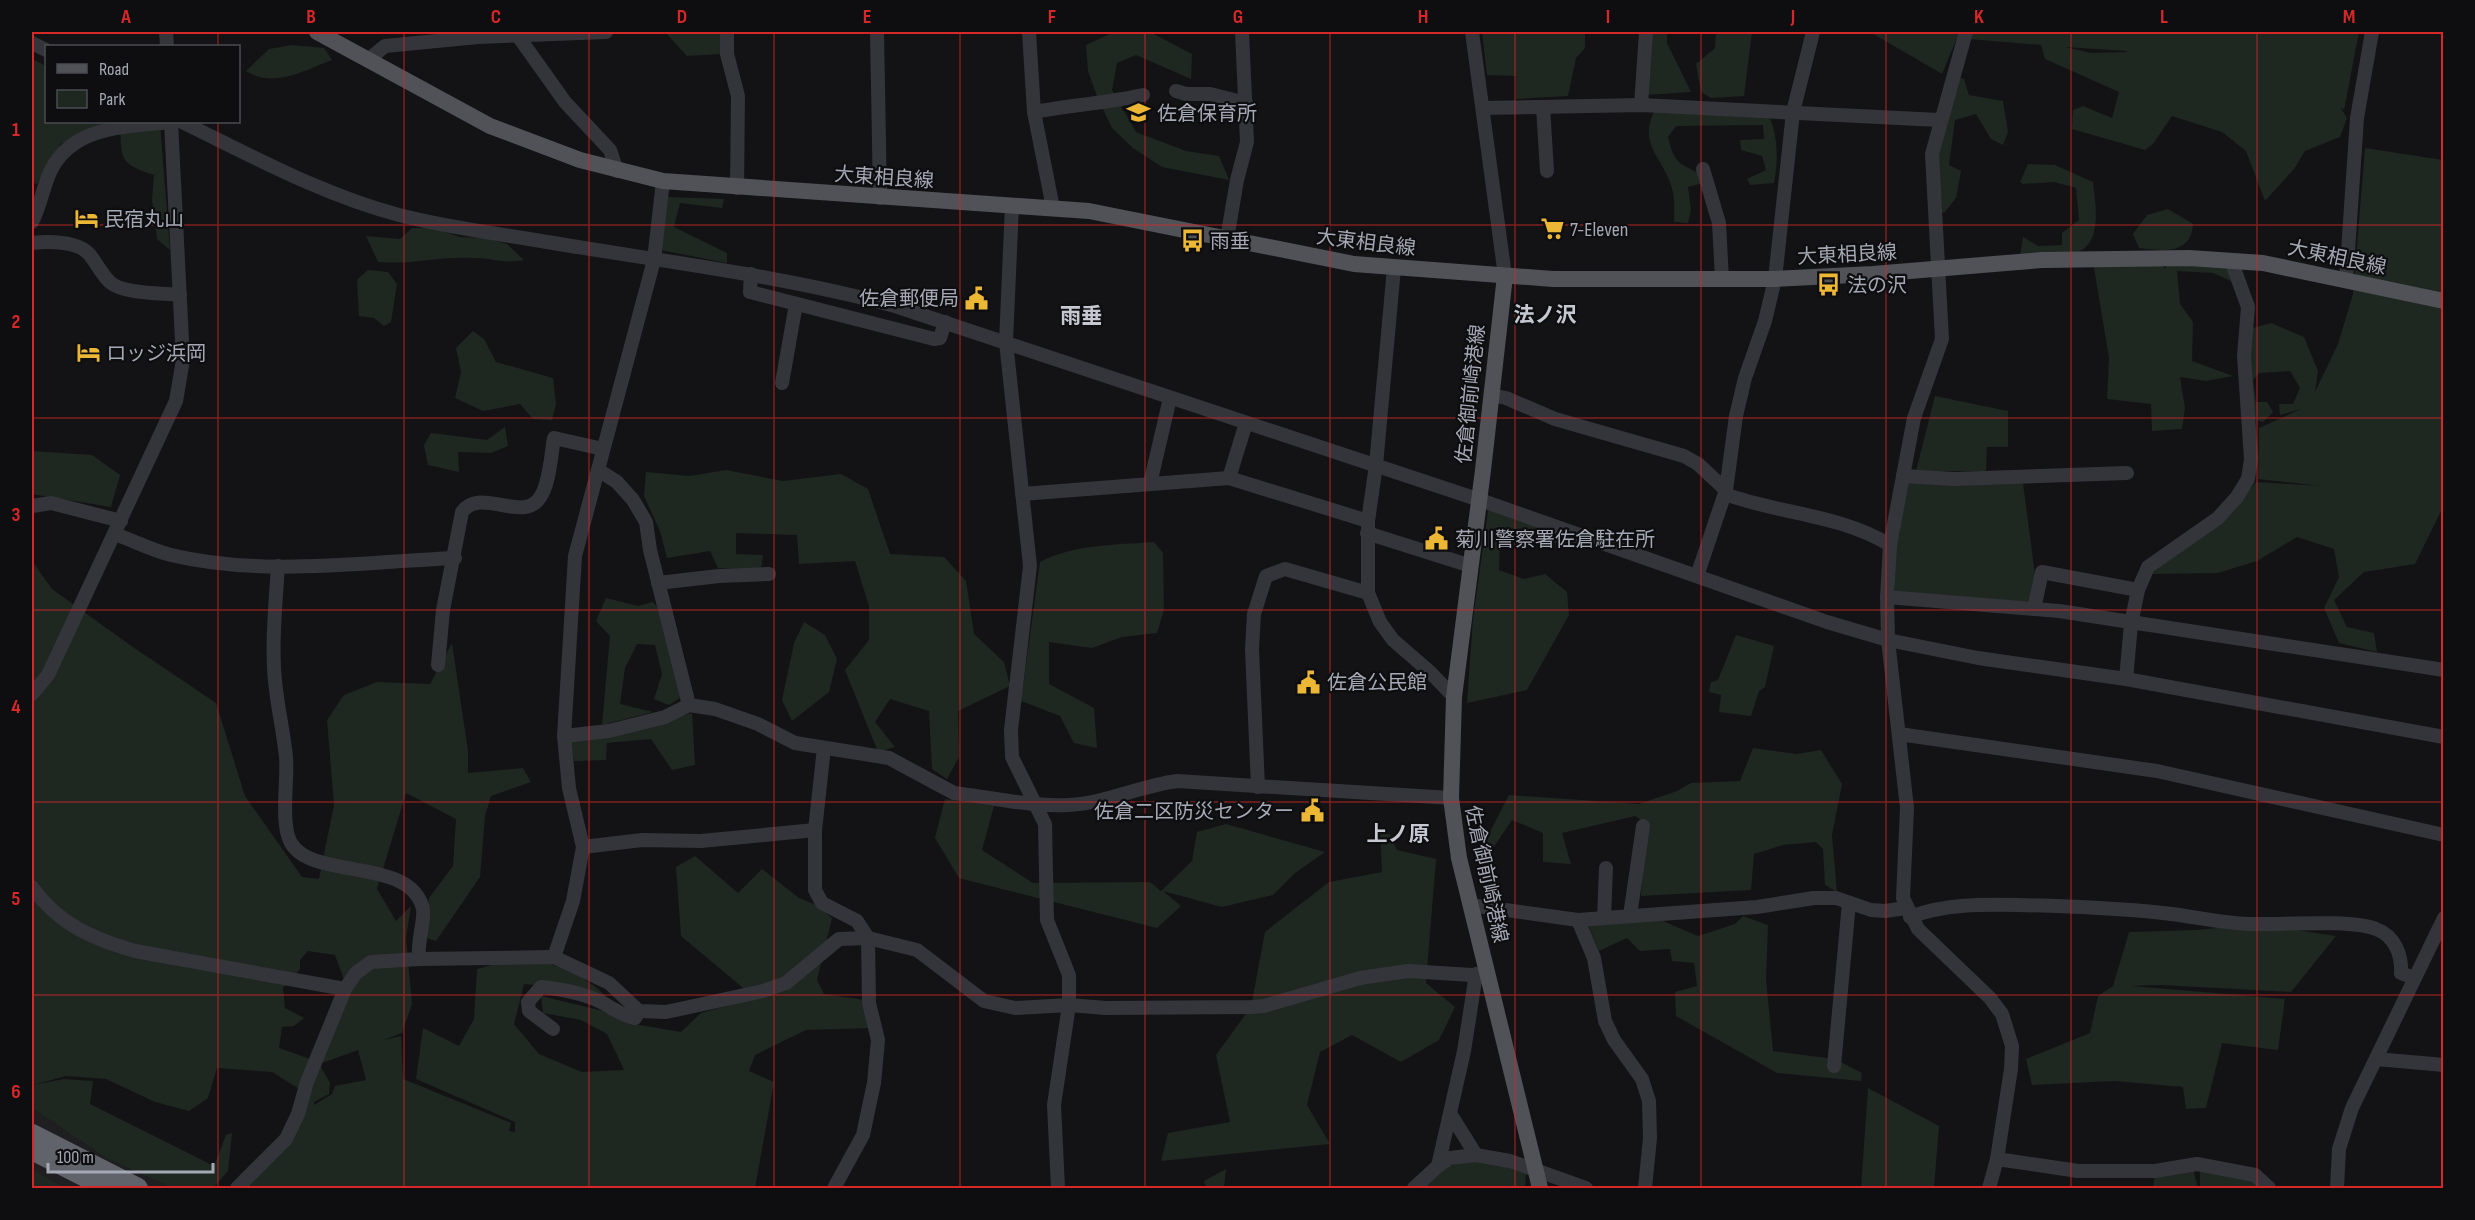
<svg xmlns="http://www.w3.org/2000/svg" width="2475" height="1220" viewBox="0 0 2475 1220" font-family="'Sofia Sans Condensed','Noto Sans JP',sans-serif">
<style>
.built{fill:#1f1f22}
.green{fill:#1f2721;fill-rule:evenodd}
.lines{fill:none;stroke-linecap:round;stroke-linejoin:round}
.minor{stroke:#34353a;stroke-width:14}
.major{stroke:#505258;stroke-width:16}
.highway{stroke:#60636a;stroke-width:20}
.grid{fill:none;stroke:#d62828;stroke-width:1.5;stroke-opacity:0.55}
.labels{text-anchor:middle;stroke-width:4.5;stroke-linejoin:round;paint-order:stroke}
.poi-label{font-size:20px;fill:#a5a9b5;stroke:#0e0e10;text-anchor:start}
.street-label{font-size:20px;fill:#a5a9b5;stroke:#0e0e10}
.neighbourhood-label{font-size:21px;font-weight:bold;fill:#c6c8d1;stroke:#0e0e10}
.neatline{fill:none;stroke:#d62828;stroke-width:2}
.grid-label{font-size:20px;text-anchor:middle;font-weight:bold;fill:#d62828}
</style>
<rect width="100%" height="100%" fill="#131315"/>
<path class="built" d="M32 1108 106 1158 172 1188H32Z"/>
<g class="green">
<path d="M665 32H725L722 54 687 56Z"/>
<path d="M1114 32H1150L1192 54 1191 79 1136 55 1117 63 1112 90 1136 132 1186 151 1219 156 1229 180 1162 167 1133 148 1112 128 1098 99 1088 71 1086 45Z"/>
<path d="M1482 32H1585V48L1576 58 1568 96 1516 99V76L1487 75Z"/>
<path d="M1651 32H1667V43L1691 92 1645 95Z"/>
<path d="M1716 32H1752L1744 96 1711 98 1701 92 1696 64 1715 48Z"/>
<path d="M1870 32H2359L2344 110 2340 107 2347 118 2340 137 2305 151 2294 169 2265 201 2246 151 2222 132 2172 116 2153 144 2145 150 2072 129 2073 110 2083 106 2112 118 2119 92 2045 59 2041 45 1957 38 1942 74ZM2065 47 2126 51 2127 52 2091 53Z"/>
<path d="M292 45 324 48 332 60C305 70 274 89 246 71L269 49Z"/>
<path d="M32 59 46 66V122H158L160 123 170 250 157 239 152 199 154 175C117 163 122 158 120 122L103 125 61 144 37 184 32 183Z"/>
<path d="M1957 77 1964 79 1969 95 2003 101 2008 132 2003 145 1991 139 1976 114 1955 120 1949 165 1961 171 1956 198 1944 213 1938 211 1936 156Z"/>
<path d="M1766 111C1778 129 1779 162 1774 183L1750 185 1747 179 1766 170 1762 156 1741 150 1740 140 1764 139 1763 125 1676 126 1668 137C1676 175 1689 160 1707 182L1688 187 1691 210 1688 223 1674 222C1674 212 1675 202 1673 192 1667 162 1637 145 1654 112Z"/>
<path d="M2365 148 2443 160V507L2415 564 2364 572 2334 600 2347 627 2374 633 2377 652 2339 643 2324 608 2339 577 2334 549 2297 537 2257 561 2218 573 2151 574 2235 508 2256 482 2321 486 2258 479 2259 428 2301 409 2280 415 2279 404H2293L2300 388 2290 371 2259 373 2253 380 2256 402H2267L2273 412 2263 422 2253 419 2249 365 2253 328 2271 323 2304 337 2318 371 2315 392 2338 344 2353 294Z"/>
<path d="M2028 164 2055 165 2093 182C2095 202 2103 242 2078 252 2065 257 2035 255 2020 256L2023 237 2038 246 2062 245V233L2079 220 2076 188 2054 182 2023 184 2020 182Z"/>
<path d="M668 197 724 199 722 208 680 203 674 227 727 253V263L660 250Z"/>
<path d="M2168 209 2193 224C2191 255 2163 251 2139 248L2133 234 2147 215Z"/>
<path d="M412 228H433L460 237 486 238 507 244 524 260C501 264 494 258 473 258 441 256 410 265 378 262L366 236 400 239Z"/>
<path d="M2093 262 2163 264 2164 269 2171 262 2226 266 2233 282 2213 273 2177 271 2180 304 2193 322 2192 361 2233 376 2206 381 2180 377 2185 408 2182 429 2152 431 2151 404 2107 399 2109 358Z"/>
<path d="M368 270 388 272 397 284 391 322 384 326 374 318 359 316 357 280Z"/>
<path d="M473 331 484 339 496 362 553 378 556 404 552 420 533 419 520 404 483 411 455 398 461 372 456 348Z"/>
<path d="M1935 396 2008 411V447H1987L1986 471H1916Z"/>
<path d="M505 427 508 446 491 453 458 452 459 472 428 465 424 445 431 433 487 440Z"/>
<path d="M32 451 92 455 120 475 111 507 32 494Z"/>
<path d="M726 470 783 481 841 474 868 489 890 554 944 557 966 581 974 634 1004 662 1010 686 958 711 959 757 947 779 932 769 929 711 890 699 875 722 895 747 878 752 845 670 869 640V606L855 561 799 564 797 535 736 533V554L763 555 761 569 718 568 710 551 667 558 660 531 644 496 646 472 690 476Z"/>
<path d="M1906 480 2023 483 2035 575 2030 602 1895 591 1894 549Z"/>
<path d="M1489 504 1587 540 1584 550 1500 529 1499 570 1524 579 1545 574 1567 592 1569 615 1527 690 1467 703 1473 619Z"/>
<path d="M1154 542 1163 553 1164 610 1157 633 1122 637 1092 648 1049 642V684L1094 708 1097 748 1074 743 1060 716 1021 701 1040 562C1074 544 1117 545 1154 542Z"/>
<path d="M32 561 52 589 130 645 216 703 245 796 302 877 319 879 334 805 327 720 344 695 377 682 430 684 452 643 468 751V773L523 768 531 782 491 796 485 816 480 877 436 941 423 937 429 898 453 866 456 819 406 793 377 889 396 921 411 906 406 938 412 1004 402 1033 384 1040 401 1036 403 1079 511 1123 509 1131 515 1132V1122L416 1079 423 1028 459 1046 474 1019 477 969C489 966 503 961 515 960 549 958 586 975 609 999L564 988 524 984 514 1024 539 1054 582 1072 624 1070 607 1034 581 1020 543 1013 541 996 624 1016 628 1023 681 1032 701 1013 755 998 681 936 676 867 695 856 738 893 762 869 799 898 814 904 832 918 817 980 824 994 865 1000 874 1028 806 1030 755 1055 749 1071 774 1082 755 1188H242L288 1144 312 1072 321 1067 330 1083 329 1094 314 1102V1105L332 1094 335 1086 366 1080 358 1050 322 1063 348 991 335 955 308 951 300 960V969L283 988 285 1008 304 1018 294 1026 282 1027 279 1048 310 1059 301 1090 272 1072 217 1068 208 1098 189 1111 155 1102 106 1079 66 1076 33 1085 64 1079 93 1081 90 1104 214 1166 226 1135 232 1133 228 1171 213 1188H172L106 1158 32 1108Z"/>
<path d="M606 598 638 606 653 602 668 619 680 698 669 705 654 699 662 674 655 645 637 644 625 668 620 704 653 712 602 725 610 636 596 621Z"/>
<path d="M804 622 825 635 837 659 829 692 792 721 782 700 794 643Z"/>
<path d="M1736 635 1774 646 1765 687 1759 691 1751 716 1719 712 1721 695 1709 692 1711 682 1718 680Z"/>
<path d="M692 713 695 765 672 770 651 739 607 743 606 760 574 761 570 740 610 736Z"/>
<path d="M1753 748 1796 754 1821 750 1842 784 1832 835 1837 892 1825 885 1823 849 1816 842 1783 845 1754 854 1751 890 1641 896 1645 822 1635 816 1562 833 1571 864 1543 862V833L1512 820 1482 864 1476 859 1509 795 1639 804 1677 791 1691 783 1740 781Z"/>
<path d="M945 799 994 806 982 850 1033 883 1150 882 1161 891 1192 861 1197 832 1226 824 1325 852 1295 873 1273 895 1222 907 1163 891 1181 906 1157 928 959 878 935 838Z"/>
<path d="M1380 834H1390L1397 850 1436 859 1426 983 1455 1007 1439 1040 1401 1062 1352 1035 1320 1052 1307 1105 1330 1144 1161 1161 1168 1133 1230 1122 1216 1055 1251 1007 1265 932 1329 882 1382 872Z"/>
<path d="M1651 916 1698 936 1735 924 1743 916 1768 925 1766 979 1773 1051 1835 1059 1862 1073 1861 1081 1777 1073 1676 1016 1675 992 1697 986 1694 963 1672 961 1670 949 1640 951 1627 938 1599 951 1587 922Z"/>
<path d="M2256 924 2336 936 2291 992 2159 985 2132 986 2285 999 2278 1050 2222 1043 2206 1108 2186 1109 2183 1087 2115 1081 2032 1085 2026 1059 2090 1033 2098 996 2113 986 2129 932 2197 930Z"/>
<path d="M1868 1088 1939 1126 1934 1188H1861Z"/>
<path d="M1476 1159 1526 1172 1525 1188H1420L1442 1168Z"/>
<path d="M32 1169 64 1188H32Z"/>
<path d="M1226 1169 1224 1188H1206L1204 1181Z"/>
<path d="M2193 1169 2198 1188H2153L2155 1173Z"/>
<path d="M2200 1171 2247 1174 2267 1188H2200Z"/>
</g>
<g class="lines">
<g class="minor">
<path d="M166 32 167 46"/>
<path d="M727 32V54L738 96 737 188"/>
<path d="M877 32 880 198"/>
<path d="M1029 32 1034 112 1053 208"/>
<path d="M1472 32 1505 276"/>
<path d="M1966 32 1932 154 1942 339 1914 418 1890 545 1887 597 1888 640 1907 808 1903 898 1918 929 1990 998 2002 1014 2012 1046 2011 1069 1997 1159 1989 1188"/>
<path d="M518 36 565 102 610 150 617 171"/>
<path d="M32 43 46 50"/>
<path d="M368 60 385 46 478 37 606 32"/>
<path d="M1176 91 1186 94H1210L1246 103"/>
<path d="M1641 105 1646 32"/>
<path d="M1543 107 1547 171"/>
<path d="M1483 108 1641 105 1939 120"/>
<path d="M1034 112C1071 105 1107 103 1143 95"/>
<path d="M182 122C252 156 323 195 399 215 441 226 486 232 529 239 651 260 775 274 895 306L1480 500 1827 622 1888 640 1978 658 2126 679 2444 737"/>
<path d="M1703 169 1719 223 1722 279"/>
<path d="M1012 205 1006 342 1030 566 1011 730 1012 757 1045 824 1047 920 1069 975V1005L1054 1105 1058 1188"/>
<path d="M32 222C41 205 43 186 51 170 74 125 127 127 170 122"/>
<path d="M1227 239 1237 180 1247 142 1242 32"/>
<path d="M32 243C47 241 78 241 89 254 97 263 102 276 111 283 124 294 163 293 180 295"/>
<path d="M1394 268 1376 465 1368 521V593L1380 622 1393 640 1430 672 1454 697"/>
<path d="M751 274 750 292 934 339 940 338 945 322"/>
<path d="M2346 281 2357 118 2372 32"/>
<path d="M782 383 796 304"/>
<path d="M1491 395 1506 398 1555 419 1684 456 1698 464 1726 490"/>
<path d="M598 470 617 482 633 500 646 522 650 550 689 705"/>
<path d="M1903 476 1954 479 2127 473"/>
<path d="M1229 478 1246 423"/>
<path d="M1150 484 1170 398"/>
<path d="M1022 494 1229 478 1368 521"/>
<path d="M1725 494C1779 514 1839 514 1890 545"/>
<path d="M32 506 51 503 121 521"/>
<path d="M1367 533 1471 566"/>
<path d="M115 534C134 541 152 550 171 555 263 577 362 562 455 558"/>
<path d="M278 566C276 599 272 633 274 667 275 697 283 727 286 757 288 780 280 824 291 843 313 881 411 856 423 909 425 919 417 942 419 959"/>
<path d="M1697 576 1726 490 1736 416 1745 378 1765 321 1775 279 1793 112 1813 32"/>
<path d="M658 583 719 576 769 574"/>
<path d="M1887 597 2059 611 2444 670"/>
<path d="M2034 609 2042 572 2138 590"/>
<path d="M438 665 443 610 462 512C481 485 526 527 542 494 550 479 551 455 554 438L603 449"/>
<path d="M2126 679 2131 624 2138 590 2148 567 2218 518 2237 497 2248 479 2251 459 2244 356 2248 307 2231 260"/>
<path d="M32 694 48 675 176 401 183 360 171 122"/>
<path d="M1899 734 2157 771 2444 835"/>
<path d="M564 736 609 731 665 717 689 705 715 709 758 724 795 743 889 758 954 793 968 795C1000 799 1036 807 1069 805 1106 803 1140 786 1177 781L1451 798"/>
<path d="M824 748 815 830V890L822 903 857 921 868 938 869 1003 878 1040 874 1083 863 1135 834 1188"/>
<path d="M1258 787 1252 649 1254 614 1266 576 1285 569 1368 593"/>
<path d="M583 847 642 840 701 841 815 830"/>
<path d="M32 887C58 924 93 939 135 951L345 989"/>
<path d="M1470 905 1578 920 1757 907 1814 898H1836L1871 910 1885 911 1906 908"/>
<path d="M1630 916 1643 826"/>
<path d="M1910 917C1944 904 1982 904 2018 905 2066 906 2115 908 2163 913 2192 916 2220 923 2249 924 2281 925 2349 919 2376 929 2395 936 2402 955 2401 973L2414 978"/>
<path d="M1604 918 1606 868"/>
<path d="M1578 920 1594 958 1605 1021 1614 1040 1642 1079 1649 1101 1650 1138 1645 1188"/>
<path d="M554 957 573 901 583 847 569 788 564 736 575 556 654 260 663 181"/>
<path d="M553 1029 529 1011 528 1002 541 987C561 989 583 993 601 1002 613 1008 622 1016 635 1018L639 1011"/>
<path d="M2376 1059 2444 1065"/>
<path d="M1834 1066 1849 903"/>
<path d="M1451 1115 1476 1155 1510 1161 1586 1188"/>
<path d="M1997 1159 2078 1171H2155L2197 1164 2255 1175 2269 1188"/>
<path d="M1438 1166 1450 1158 1476 1155"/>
<path d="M237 1188 286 1139 298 1114 307 1082 345 989 356 973 371 962 419 959 554 957 609 983 639 1011 666 1012 763 991 786 983 839 939 868 938 917 950 984 1001 1015 1008 1069 1005 1106 1008 1251 1007 1264 1006 1360 978 1408 971 1488 976"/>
<path d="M1414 1188 1438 1166 1464 1051 1476 974"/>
<path d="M2337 1188 2339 1149 2352 1108 2444 918"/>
</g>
<g class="major">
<path d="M317 32 490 126 580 160 663 181 1089 211 1354 264 1553 279H1775L1873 274 2042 260 2189 258 2263 263 2444 301"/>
<path d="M1505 276 1483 470 1454 697 1451 798 1459 858 1540 1188"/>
</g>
<g class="highway">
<path d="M32 1134 138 1188"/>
<path d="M32 1150 107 1188"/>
</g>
</g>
<path class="grid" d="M218 32V46M404 32V1188M589 32V1188M774 32V1188M960 32V1188M1145 32V1188M1330 32V1188M1515 32V1188M1701 32V1188M1886 32V1188M2071 32V1188M2257 32V1188M218 122V1188M32 225H2444M32 418H2444M32 610H2444M32 802H2444M32 995H2444"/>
<defs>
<symbol id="school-bare" viewBox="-9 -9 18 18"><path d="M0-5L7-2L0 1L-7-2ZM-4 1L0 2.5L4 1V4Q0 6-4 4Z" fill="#ebb735" stroke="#0e0e10" stroke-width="2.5" paint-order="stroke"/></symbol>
<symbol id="hotel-bare" viewBox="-9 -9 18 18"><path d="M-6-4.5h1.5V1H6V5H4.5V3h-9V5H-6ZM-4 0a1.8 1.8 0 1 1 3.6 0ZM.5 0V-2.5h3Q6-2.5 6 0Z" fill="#ebb735" stroke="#0e0e10" stroke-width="2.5" paint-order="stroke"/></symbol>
<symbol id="supermarket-bare" viewBox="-9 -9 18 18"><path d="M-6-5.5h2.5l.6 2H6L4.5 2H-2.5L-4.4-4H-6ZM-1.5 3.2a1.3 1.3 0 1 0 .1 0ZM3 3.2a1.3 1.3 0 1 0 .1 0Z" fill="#ebb735" stroke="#0e0e10" stroke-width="2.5" paint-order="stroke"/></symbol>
<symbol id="bus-bare" viewBox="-9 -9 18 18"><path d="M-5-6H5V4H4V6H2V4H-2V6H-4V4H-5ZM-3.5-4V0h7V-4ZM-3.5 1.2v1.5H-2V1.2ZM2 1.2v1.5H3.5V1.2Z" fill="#ebb735" stroke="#0e0e10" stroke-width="2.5" paint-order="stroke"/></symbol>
<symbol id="civic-bare" viewBox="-9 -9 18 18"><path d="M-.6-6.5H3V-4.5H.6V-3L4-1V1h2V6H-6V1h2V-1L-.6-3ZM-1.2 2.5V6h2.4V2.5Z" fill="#ebb735" stroke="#0e0e10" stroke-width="2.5" paint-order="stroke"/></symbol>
</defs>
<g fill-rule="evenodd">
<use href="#school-bare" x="1122" y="96" width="33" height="33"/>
<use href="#hotel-bare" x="70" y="202" width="33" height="33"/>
<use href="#supermarket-bare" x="1536" y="212" width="33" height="33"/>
<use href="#bus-bare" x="1176" y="224" width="33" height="33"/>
<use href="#bus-bare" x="1812" y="268" width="33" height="33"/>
<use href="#civic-bare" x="960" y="282" width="33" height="33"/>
<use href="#hotel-bare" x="72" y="336" width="33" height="33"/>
<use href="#civic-bare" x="1420" y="522" width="33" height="33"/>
<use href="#civic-bare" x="1292" y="666" width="33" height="33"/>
<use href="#civic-bare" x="1296" y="794" width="33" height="33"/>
</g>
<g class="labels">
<g class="poi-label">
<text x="1157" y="120">佐倉保育所</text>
<text x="104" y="226">民宿丸山</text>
<text x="1570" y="236">7-Eleven</text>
<text x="1210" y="248">雨垂</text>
<text x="1847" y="292">法の沢</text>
<text x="959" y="305" text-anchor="end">佐倉郵便局</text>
<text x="106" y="360">ロッジ浜岡</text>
<text x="1455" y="546">菊川警察署佐倉駐在所</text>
<text x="1327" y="689">佐倉公民館</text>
<text x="1294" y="818" text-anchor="end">佐倉二区防災センター</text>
</g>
<g class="street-label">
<text transform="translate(884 177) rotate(4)" y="7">大東相良線</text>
<text transform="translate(1366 242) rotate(7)" y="7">大東相良線</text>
<text transform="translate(1847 254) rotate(-3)" y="7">大東相良線</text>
<text transform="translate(2337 257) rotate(12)" y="7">大東相良線</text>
<text transform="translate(1470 394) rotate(-84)" y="7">佐倉御前崎港線</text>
<text transform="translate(1487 874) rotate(78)" y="7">佐倉御前崎港線</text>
</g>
<g class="neighbourhood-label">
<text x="1545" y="322">法ノ沢</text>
<text x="1081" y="323">雨垂</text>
<text x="1398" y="841">上ノ原</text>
</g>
</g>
<rect width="2475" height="1220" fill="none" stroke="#0e0e10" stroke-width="66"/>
<rect x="45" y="45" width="195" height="78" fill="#0e0e10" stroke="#4a4c52" stroke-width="1.5"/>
<rect x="57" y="64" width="30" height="9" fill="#505258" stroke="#4a4c52" stroke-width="1.5"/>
<text x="99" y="75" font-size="18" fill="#a5a9b5">Road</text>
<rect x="57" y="90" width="30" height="18" fill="#1f2721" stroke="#4a4c52" stroke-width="1.5"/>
<text x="99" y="105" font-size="18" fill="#a5a9b5">Park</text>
<path d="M48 1163v9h165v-9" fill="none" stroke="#a5a9b5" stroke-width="3"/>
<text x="57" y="1163" font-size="18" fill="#a5a9b5" stroke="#0e0e10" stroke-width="4.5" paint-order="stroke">100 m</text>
<rect x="33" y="33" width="2409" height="1154" class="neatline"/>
<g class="grid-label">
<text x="126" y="23">A</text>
<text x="311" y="23">B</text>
<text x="496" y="23">C</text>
<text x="682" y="23">D</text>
<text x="867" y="23">E</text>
<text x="1052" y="23">F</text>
<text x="1238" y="23">G</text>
<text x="1423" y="23">H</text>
<text x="1608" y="23">I</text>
<text x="1793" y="23">J</text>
<text x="1979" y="23">K</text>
<text x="2164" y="23">L</text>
<text x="2349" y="23">M</text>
<text x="16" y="136">1</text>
<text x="16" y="328">2</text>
<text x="16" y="521">3</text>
<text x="16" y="713">4</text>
<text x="16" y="905">5</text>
<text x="16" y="1098">6</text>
</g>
</svg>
